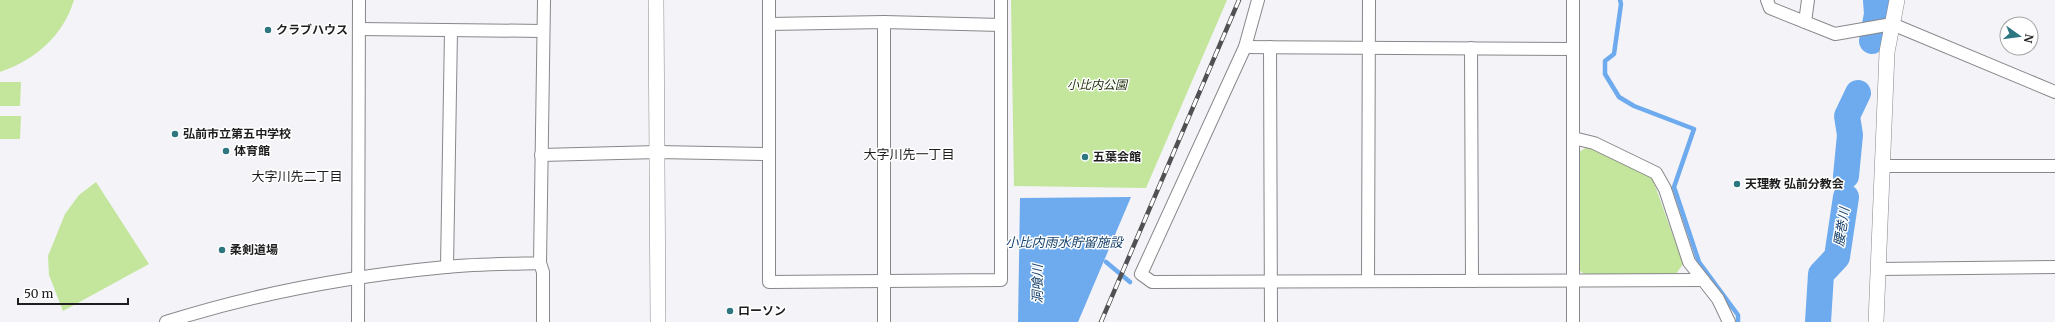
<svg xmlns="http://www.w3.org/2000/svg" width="2055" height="322" viewBox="0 0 2055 322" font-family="Merriweather,'Noto Sans JP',serif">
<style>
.green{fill:#c3e69c}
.water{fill:#6daaee}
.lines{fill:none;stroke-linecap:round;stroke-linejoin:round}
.stream{stroke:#6daaee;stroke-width:4.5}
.river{stroke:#6daaee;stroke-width:26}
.minor-casing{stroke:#88878b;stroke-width:14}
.tertiary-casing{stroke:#88878b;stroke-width:16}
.minor{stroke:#fff;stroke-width:12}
.tertiary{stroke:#fff;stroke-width:15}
.rail-casing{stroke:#515153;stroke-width:4.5}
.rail{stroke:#fff;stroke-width:3;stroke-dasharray:9;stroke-linecap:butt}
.poi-dot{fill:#2e7680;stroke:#fff;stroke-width:1.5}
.labels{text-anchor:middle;stroke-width:3;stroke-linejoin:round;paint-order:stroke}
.poi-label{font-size:12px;font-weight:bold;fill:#1e1e1f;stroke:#fff;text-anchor:start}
.park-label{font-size:12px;font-style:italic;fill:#21300d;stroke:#fff}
.neighbourhood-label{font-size:13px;fill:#1e1e1f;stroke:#fff}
.water-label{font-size:13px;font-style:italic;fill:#16416c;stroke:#fff}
</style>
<rect width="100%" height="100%" fill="#f4f3f7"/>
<g class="green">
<path d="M0 0H74C63 36 35 60 0 72Z"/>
<path d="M1011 0H1227L1146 188 1014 186Z"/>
<path d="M0 82H21L20 106H0Z"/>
<path d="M0 116H21L20 139H0Z"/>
<path d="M1587 147 1652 177 1683 264 1676 274H1584L1579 270V152Z"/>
<path d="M96 182 149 264 63 311 49 275 48 256 65 214 79 195Z"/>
</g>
<path class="water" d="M1131 197 1078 322H1018L1020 198Z"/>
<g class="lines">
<g class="stream">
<path d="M1620 0 1621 4 1614 54 1605 61V74L1619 97 1634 106 1694 129 1674 187 1699 262 1738 315V322"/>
<path d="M1106 262 1130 282"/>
</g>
<g class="river">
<path d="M1872 41 1877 14 1876 0"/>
<path d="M1846 176 1850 135 1847 116 1858 93"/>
<path d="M1818 322 1821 274 1837 257 1846 197"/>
</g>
<defs>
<g id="minor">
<path d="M769 0V282L1001 280V0"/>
<path d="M1258 0 1245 47 1141 274 1152 282 1703 280"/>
<path d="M1767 0 1770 8 1835 34 1892 24 2055 92"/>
<path d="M884 22V322"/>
<path d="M1805 22 1808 0"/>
<path d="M769 24 884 22 1001 25"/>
<path d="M359 29 543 31"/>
<path d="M1245 47 1573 49"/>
<path d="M1270 47 1271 322"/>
<path d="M1471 48 1472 281"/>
<path d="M1573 138 1594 143 1656 173 1665 189 1689 262 1718 299 1729 322"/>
<path d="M541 155 658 152 769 154"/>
<path d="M1882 166H2055"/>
<path d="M540 263 543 272V322"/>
<path d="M447 267 451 31"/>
<path d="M1878 269 2055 267"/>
<path d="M1368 281 1369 0"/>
<path d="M166 322C257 293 351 276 446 267 477 264 509 264 540 263L544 0"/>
<path d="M358 322 359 0"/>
<path d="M1573 322V0"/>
</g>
<g id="tertiary">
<path d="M656 0 658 322"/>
<path d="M1876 322 1887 52 1897 0"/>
</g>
</defs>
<use href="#minor" class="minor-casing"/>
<use href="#tertiary" class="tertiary-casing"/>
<use href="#minor" class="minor"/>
<use href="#tertiary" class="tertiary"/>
<defs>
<path id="rail" d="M1101 322 1239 0"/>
</defs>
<use href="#rail" class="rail-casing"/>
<use href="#rail" class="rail"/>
</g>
<g class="poi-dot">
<circle cx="268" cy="30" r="4"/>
<circle cx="175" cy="134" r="4"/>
<circle cx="226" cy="151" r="4"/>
<circle cx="1085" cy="157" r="4"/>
<circle cx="1737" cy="184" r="4"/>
<circle cx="222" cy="250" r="4"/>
<circle cx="730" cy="311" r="4"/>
</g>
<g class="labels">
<g class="poi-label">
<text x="276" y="34">クラブハウス</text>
<text x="183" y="138">弘前市立第五中学校</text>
<text x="234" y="155">体育館</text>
<text x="1093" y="161">五葉会館</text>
<text x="1745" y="188">天理教 弘前分教会</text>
<text x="230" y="254">柔剣道場</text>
<text x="738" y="315">ローソン</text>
</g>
<g class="park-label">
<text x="1097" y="89">小比内公園</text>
</g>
<g class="neighbourhood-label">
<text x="909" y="159">大字川先一丁目</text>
<text x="297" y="181">大字川先二丁目</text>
</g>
<g class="water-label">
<text transform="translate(1841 227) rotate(-81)" y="5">腰巻川</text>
<text x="1064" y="247">小比内雨水貯留施設</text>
<text transform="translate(1037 284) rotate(-90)" y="5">洞喰川</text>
</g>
</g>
<g transform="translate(2019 36) rotate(104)"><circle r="19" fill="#ffffff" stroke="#a5a5a5"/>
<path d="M0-3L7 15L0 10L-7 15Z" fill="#2e7680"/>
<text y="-6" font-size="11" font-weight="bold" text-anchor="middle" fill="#1e1e1f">N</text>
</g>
<path d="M18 298v6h110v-6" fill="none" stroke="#1e1e1f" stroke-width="2"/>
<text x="24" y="298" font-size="12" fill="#1e1e1f" stroke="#ffffff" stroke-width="3" paint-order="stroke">50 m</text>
</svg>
